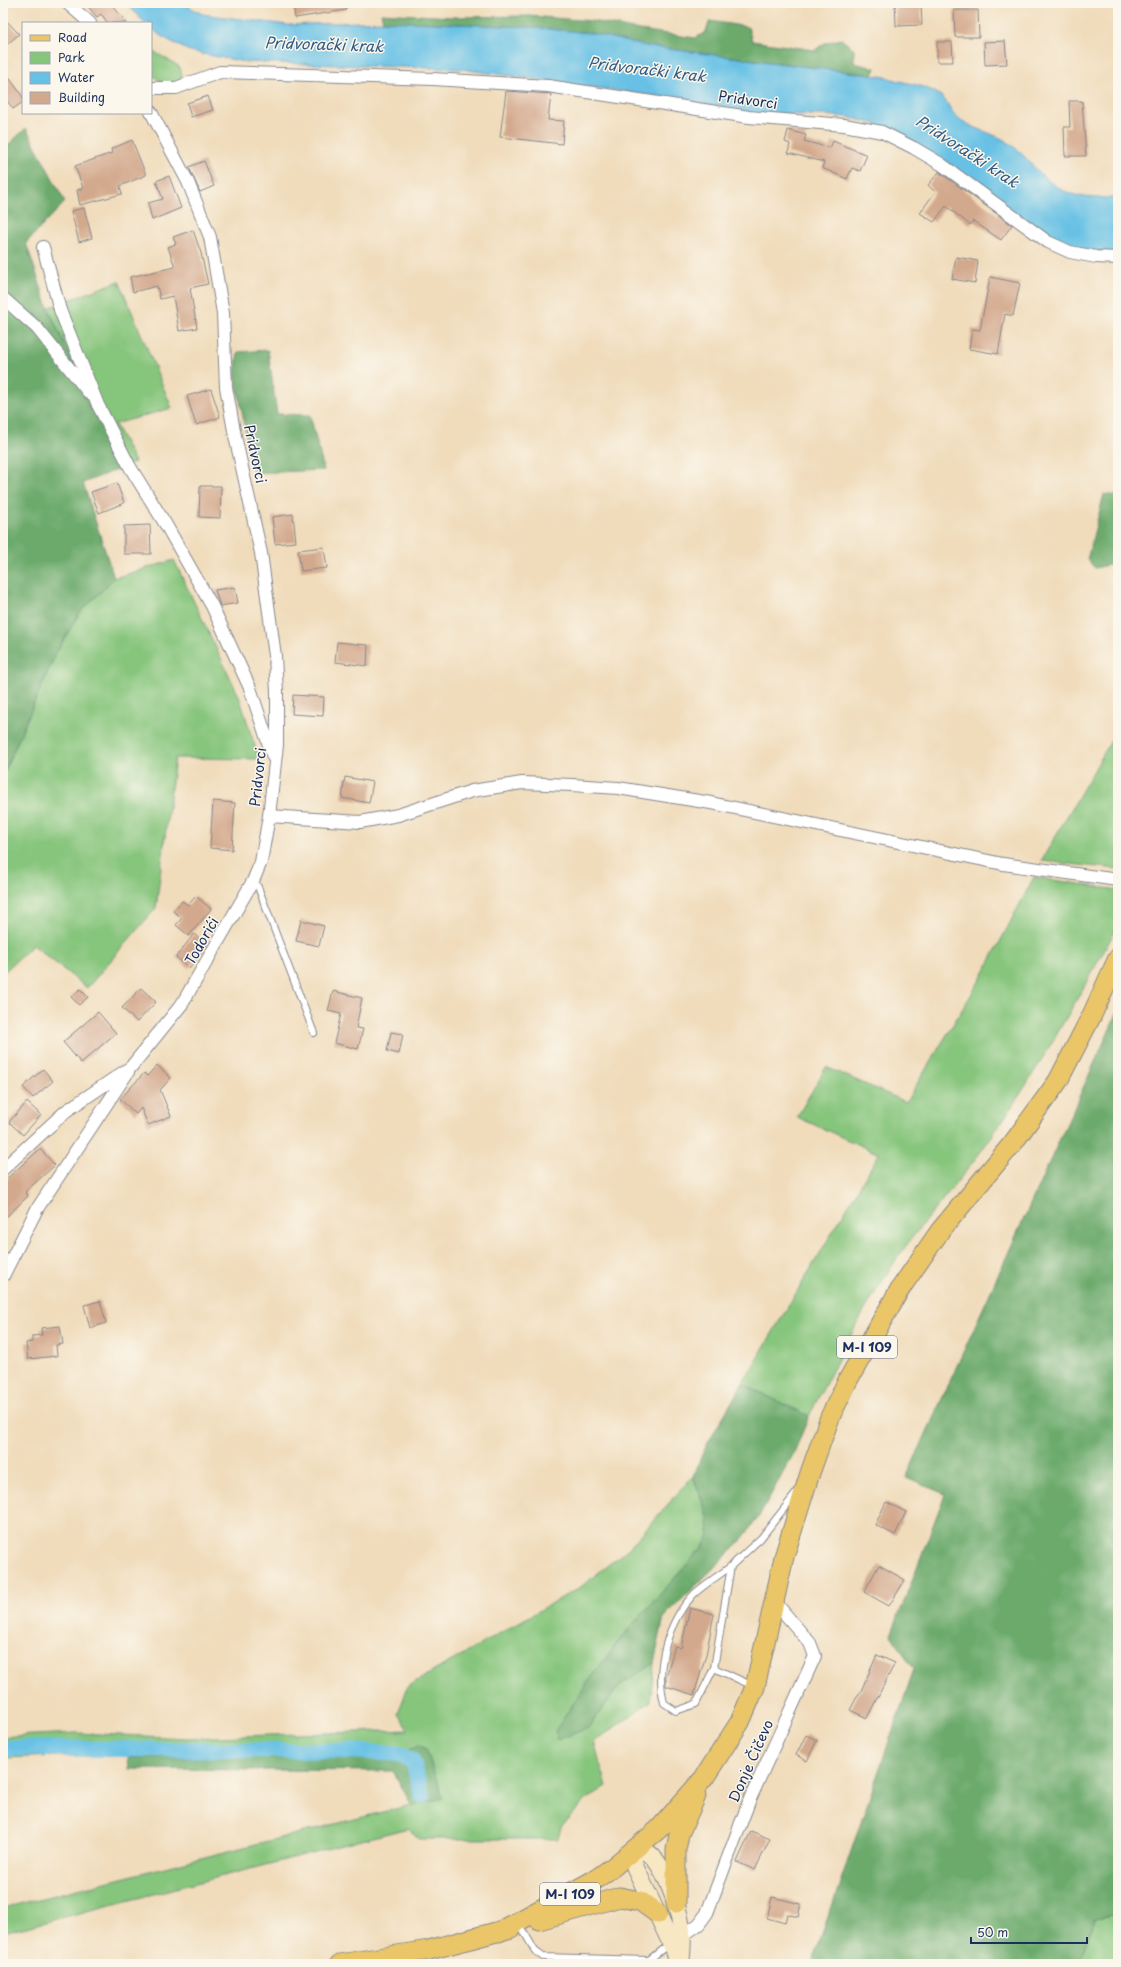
<svg xmlns="http://www.w3.org/2000/svg" width="1121" height="1967" viewBox="0 0 1121 1967" font-family="'Playpen Sans',sans-serif">
<style>
.green{fill:#86c57c;stroke:#507a6d}
.forest{fill:#6caa6c;stroke:#446c65}
.water{fill:#67c1e5;stroke:#4178a2}
.lines{fill:none;stroke-linecap:round;stroke-linejoin:round}
.canal{stroke:#67c1e5;stroke-width:16}
.building{fill:#d3a98d}
.service-casing{stroke:#86868c;stroke-width:8}
.minor-casing{stroke:#86868c;stroke-width:14}
.secondary-casing{stroke:#86868c;stroke-width:19}
.primary-casing{stroke:#86868c;stroke-width:21}
.service{stroke:#fff;stroke-width:6}
.minor{stroke:#fff;stroke-width:12}
.secondary{stroke:#f7e8c3;stroke-width:17}
.primary{stroke:#eac669;stroke-width:19}
.labels{text-anchor:middle;stroke-width:3;stroke-linejoin:round;paint-order:stroke}
.shield{fill:#fbf7ec;stroke:#5e6b89;stroke-width:1}
.shield-label{font-size:13px;font-weight:bold;fill:#1b2f5e}
.street-label{font-size:14px;fill:#1b2f5e;stroke:#fbf7ec}
.water-label{font-size:15px;font-style:italic;fill:#325b86;stroke:#fbf7ec}
</style>
<rect width="100%" height="100%" fill="#fbf7ec"/>
<filter id="ink" filterUnits="userSpaceOnUse"><feTurbulence type="fractalNoise" baseFrequency=".025" numOctaves="2"/><feDisplacementMap in="SourceGraphic" scale="8" xChannelSelector="R" yChannelSelector="G"/><feConvolveMatrix kernelMatrix="1 2 1 2 8 2 1 2 1" color-interpolation-filters="sRGB"/></filter>
<filter id="wash" filterUnits="userSpaceOnUse"><feTurbulence type="fractalNoise" baseFrequency=".012" numOctaves="4" result="noise"/><feDisplacementMap in="SourceGraphic" scale="16" xChannelSelector="R" yChannelSelector="G"/><feGaussianBlur stdDeviation="0.9" result="paint"/><feColorMatrix in="noise" values="0 0 0 0 0 0 0 0 0 0 0 0 0 0 0 0 0 1.4 0 .05"/><feComposite in="paint" operator="in"/></filter>
<g filter="url(#wash)">
<rect width="100%" height="100%" fill="#f0dcbb"/>
<g class="green">
<path d="M151 50 180 67 182 77 176 83 166 85 151 74Z"/>
<path d="M119 281 172 408 115 424 135 462 121 468 48 308Z"/>
<path d="M174 560 239 696 259 759 175 758 156 908 87 988 33 945 3 973V775L55 655 78 615 114 578Z"/>
<path d="M1118 729V869L1041 861Z"/>
<path d="M1034 877 1118 890V922L1115 931C1076 1001 1038 1071 992 1136 966 1174 935 1207 908 1243 868 1297 839 1358 809 1416L742 1384 879 1154 797 1117 826 1067 906 1102 980 980Z"/>
<path d="M693 1476 708 1517 709 1536 702 1548 632 1625 593 1674 588 1728 620 1685 654 1663 650 1702 594 1742 607 1786 587 1799 561 1827 558 1839H420L413 1835 408 1828 3 1933V1908L442 1797 419 1745 389 1761 366 1758 57 1756 3 1758V1738L13 1736 76 1733 187 1738 408 1730 398 1714 408 1686 582 1586 629 1548Z"/>
<path d="M1118 1914V1964H1079L1095 1918Z"/>
</g>
<g class="forest">
<path d="M381 13 453 17 529 16 592 21 633 29 695 38 705 33 710 21 748 27 752 41 815 50 825 43 841 39 854 49V63L875 68 873 75 645 46 591 33 527 27 383 21Z"/>
<path d="M26 128 65 202 26 243 48 308 121 468 83 483 114 578 78 615 55 655 3 775V150Z"/>
<path d="M268 350 277 414 310 415 324 470 253 473 235 373 238 352Z"/>
<path d="M1104 494 1118 496V563L1095 568 1087 560Z"/>
<path d="M1118 1011V1914L1095 1918 1079 1964H812L914 1669 891 1635 945 1494 906 1478Z"/>
<path d="M742 1384 809 1416 794 1453 758 1518 739 1543 664 1617 654 1663 620 1685 588 1728 558 1740 555 1731 593 1674 632 1625 702 1548 709 1536 708 1517 693 1476 704 1450Z"/>
<path d="M419 1745 426 1749 443 1798 412 1806 393 1771 129 1769 128 1757 366 1758 389 1761Z"/>
</g>
<path class="water" d="M126 3H182L202 14 288 25 383 21 527 27 591 33 645 46 886 77C902 83 923 84 938 94 946 99 949 108 955 115 969 129 993 132 1009 143 1023 153 1032 166 1044 177 1068 199 1088 198 1118 198V253H1101L1061 244 1028 224 902 134 876 124 847 117 823 115 757 114 677 99 461 69 246 62 203 54 187 50 161 36 151 28V23H145Z"/>
<g class="lines">
<path class="canal" d="M3 1749 8 1748 350 1751 400 1754 413 1761 422 1796"/>
</g>
<g id="blocks">
<g class="building">
<path d="M85 3H114L112 5 127 23H108L101 14 97 17Z"/>
<path d="M293 3H346V10L295 18Z"/>
<path d="M895 3H921L922 25 896 26Z"/>
<path d="M954 10H978L979 37H955Z"/>
<path d="M3 17 19 34 3 48Z"/>
<path d="M1005 41 1007 64 985 65 984 42Z"/>
<path d="M937 42H952L953 62H937Z"/>
<path d="M3 69 23 97V102L13 109 3 94Z"/>
<path d="M506 91 551 94 548 120 564 121 562 144 500 137Z"/>
<path d="M208 96 213 110 191 117 187 103Z"/>
<path d="M1069 101H1082L1086 156H1065L1064 127H1070Z"/>
<path d="M788 130 806 135 804 141 830 148 833 141 867 155 860 171 852 168 847 179 822 168 824 162 788 153 790 144 785 142Z"/>
<path d="M132 140 146 175 120 186 122 194 80 205 77 190 83 188 75 166 112 153 111 149Z"/>
<path d="M204 161 214 186 200 192 189 167Z"/>
<path d="M939 172 1012 225 1001 240 973 221 970 225 946 206 934 222 920 213 935 192 928 185Z"/>
<path d="M169 176 181 208 152 220 148 203 163 199 156 181Z"/>
<path d="M84 208 92 238 79 242 71 211Z"/>
<path d="M193 230 201 253 208 284 190 288 197 328 179 331 173 296 160 299 157 286 133 292 130 277 175 267 168 247 176 244 173 237Z"/>
<path d="M956 257 978 261 975 283 952 279Z"/>
<path d="M990 277 1020 283 1013 316 1005 314 998 354 969 349 972 329 980 330Z"/>
<path d="M211 389 220 417 196 425 187 396Z"/>
<path d="M117 483 124 503 99 513 91 492Z"/>
<path d="M200 486H221L220 518 199 517Z"/>
<path d="M293 514 296 542 275 544 272 517Z"/>
<path d="M150 525 151 554H124V526Z"/>
<path d="M324 547 327 568 301 571 298 550Z"/>
<path d="M235 587 238 603 220 606 215 590Z"/>
<path d="M337 642 368 645 367 666 335 662Z"/>
<path d="M293 695 324 697 323 716 292 714Z"/>
<path d="M345 777 373 782 369 803 342 798Z"/>
<path d="M213 801 235 803 232 850 210 848Z"/>
<path d="M196 896 211 909 189 936 176 925 182 918 173 911 182 901 188 905Z"/>
<path d="M301 920 324 926 319 946 296 941Z"/>
<path d="M194 934 207 945 189 968 176 957Z"/>
<path d="M141 988 156 1002 137 1022 122 1008Z"/>
<path d="M80 989 88 997 79 1005 71 997Z"/>
<path d="M333 991 362 998 356 1028 363 1029 358 1049 334 1043 341 1014 328 1011Z"/>
<path d="M98 1012 116 1033 81 1063 63 1042Z"/>
<path d="M391 1032 403 1034 399 1054 387 1051Z"/>
<path d="M157 1065 171 1078 160 1090 171 1116 148 1125 141 1108 136 1114 120 1099 144 1073 147 1076Z"/>
<path d="M43 1069 53 1081 33 1098 23 1087Z"/>
<path d="M27 1102 41 1115 23 1135 9 1122Z"/>
<path d="M40 1149 55 1165 25 1192 28 1196 3 1220V1182Z"/>
<path d="M100 1301 106 1323 90 1328 84 1305Z"/>
<path d="M60 1326 63 1344 56 1345 57 1356 28 1359 26 1343 32 1342V1336L42 1335 41 1328Z"/>
<path d="M886 1502 906 1512 895 1535 875 1525Z"/>
<path d="M879 1565 905 1580 889 1606 864 1592Z"/>
<path d="M690 1608 714 1614 706 1655 694 1695 666 1686V1677L675 1646 681 1648Z"/>
<path d="M877 1655 895 1663 867 1718 850 1710 859 1693H860Z"/>
<path d="M806 1735 817 1740 807 1761 796 1755Z"/>
<path d="M751 1831 770 1839 755 1870 737 1862Z"/>
<path d="M772 1897 801 1904 798 1917 787 1914 785 1923 767 1918Z"/>
</g>
</g>
</g>
<g filter="url(#ink)">
<use href="#blocks" fill-opacity="0" stroke="#86868c" stroke-width="1"/>
<g class="lines">
<defs>
<g id="service">
<path d="M253 881 258 887 314 1033"/>
<path d="M714 1668 696 1704 676 1711 664 1703C655 1666 668 1621 694 1594 705 1584 720 1575 731 1566"/>
<path d="M753 1686 714 1668 731 1566 761 1538 797 1492"/>
<path d="M520 1925 535 1951 543 1957 647 1960"/>
<path d="M645 1963 669 1944"/>
</g>
<g id="minor">
<path d="M67 3 90 23"/>
<path d="M151 88H176L220 72 433 79 548 86 749 117 844 125 882 132 914 148 941 164 1048 242 1070 252 1096 257 1118 258"/>
<path d="M43 247 60 310 98 405 130 467 166 525 212 606 250 688 273 757"/>
<path d="M3 298 37 328 89 393"/>
<path d="M269 816 360 822 398 815 472 791 522 783 572 785 618 788 711 803 1003 864 1118 880"/>
<path d="M3 1169 66 1111 131 1067 182 1004 253 881 261 862 269 816 277 745V692L275 656 261 553 235 436 226 387 223 313 210 237 188 182 151 112"/>
<path d="M3 1276 37 1209 128 1072"/>
<path d="M682 1936 699 1924 707 1913 750 1799 815 1656 810 1643 774 1601"/>
</g>
<path id="secondary" d="M678 1964 671 1943 635 1867 633 1858 636 1848C642 1850 648 1852 652 1856 668 1873 681 1913 682 1936 683 1945 681 1955 681 1964"/>
<g id="primary">
<path d="M676 1903V1850L679 1834 696 1796"/>
<path d="M539 1920 620 1897 640 1901 658 1914"/>
<path d="M499 1932 596 1879 613 1867 659 1829 704 1778 740 1722 755 1687 784 1557 810 1473 830 1417 848 1380 900 1289 940 1231 1013 1143 1058 1081 1092 1015 1118 958"/>
<path d="M340 1964 429 1950 511 1928"/>
</g>
</defs>
<use href="#service" class="service-casing"/>
<use href="#minor" class="minor-casing"/>
<use href="#secondary" class="secondary-casing"/>
<use href="#primary" class="primary-casing"/>
<use href="#service" class="service"/>
<use href="#minor" class="minor"/>
<use href="#secondary" class="secondary"/>
<use href="#primary" class="primary"/>
</g>
</g>
<g class="labels">
<g class="shield">
<rect x="837" y="1336" width="60" height="22" rx="3"/>
<rect x="540" y="1883" width="60" height="22" rx="3"/>
</g>
<g class="shield-label">
<text x="867" y="1352">M-I 109</text>
<text x="570" y="1899">M-I 109</text>
</g>
<g class="street-label">
<text transform="translate(748 100) rotate(8)" y="5">Pridvorci</text>
<text transform="translate(255 454) rotate(78)" y="5">Pridvorci</text>
<text transform="translate(258 777) rotate(-84)" y="5">Pridvorci</text>
<text transform="translate(202 941) rotate(-60)" y="5">Todorići</text>
<text transform="translate(751 1761) rotate(-66)" y="5">Donje Čičevo</text>
</g>
<g class="water-label">
<text transform="translate(324 45) rotate(2)" y="5">Pridvorački krak</text>
<text transform="translate(647 70) rotate(7)" y="5">Pridvorački krak</text>
<text transform="translate(967 152) rotate(33)" y="5">Pridvorački krak</text>
</g>
</g>
<rect width="1121" height="1967" fill="none" stroke="#fbf7ec" stroke-width="16"/>
<rect x="22" y="22" width="130" height="92" fill="#fbf7ec" stroke="#a1a7b3"/>
<rect x="30" y="35" width="20" height="6" fill="#eac669" stroke="#a1a7b3"/>
<text x="58" y="42" font-size="12" fill="#1b2f5e">Road</text>
<rect x="30" y="52" width="20" height="12" fill="#86c57c" stroke="#a1a7b3"/>
<text x="58" y="62" font-size="12" fill="#1b2f5e">Park</text>
<rect x="30" y="72" width="20" height="12" fill="#67c1e5" stroke="#a1a7b3"/>
<text x="58" y="82" font-size="12" fill="#1b2f5e">Water</text>
<rect x="30" y="92" width="20" height="12" fill="#d3a98d" stroke="#a1a7b3"/>
<text x="58" y="102" font-size="12" fill="#1b2f5e">Building</text>
<path d="M971 1937v6h116v-6" fill="none" stroke="#1b2f5e" stroke-width="2"/>
<text x="977" y="1937" font-size="12" fill="#1b2f5e" stroke="#fbf7ec" stroke-width="3" paint-order="stroke">50 m</text>
</svg>
